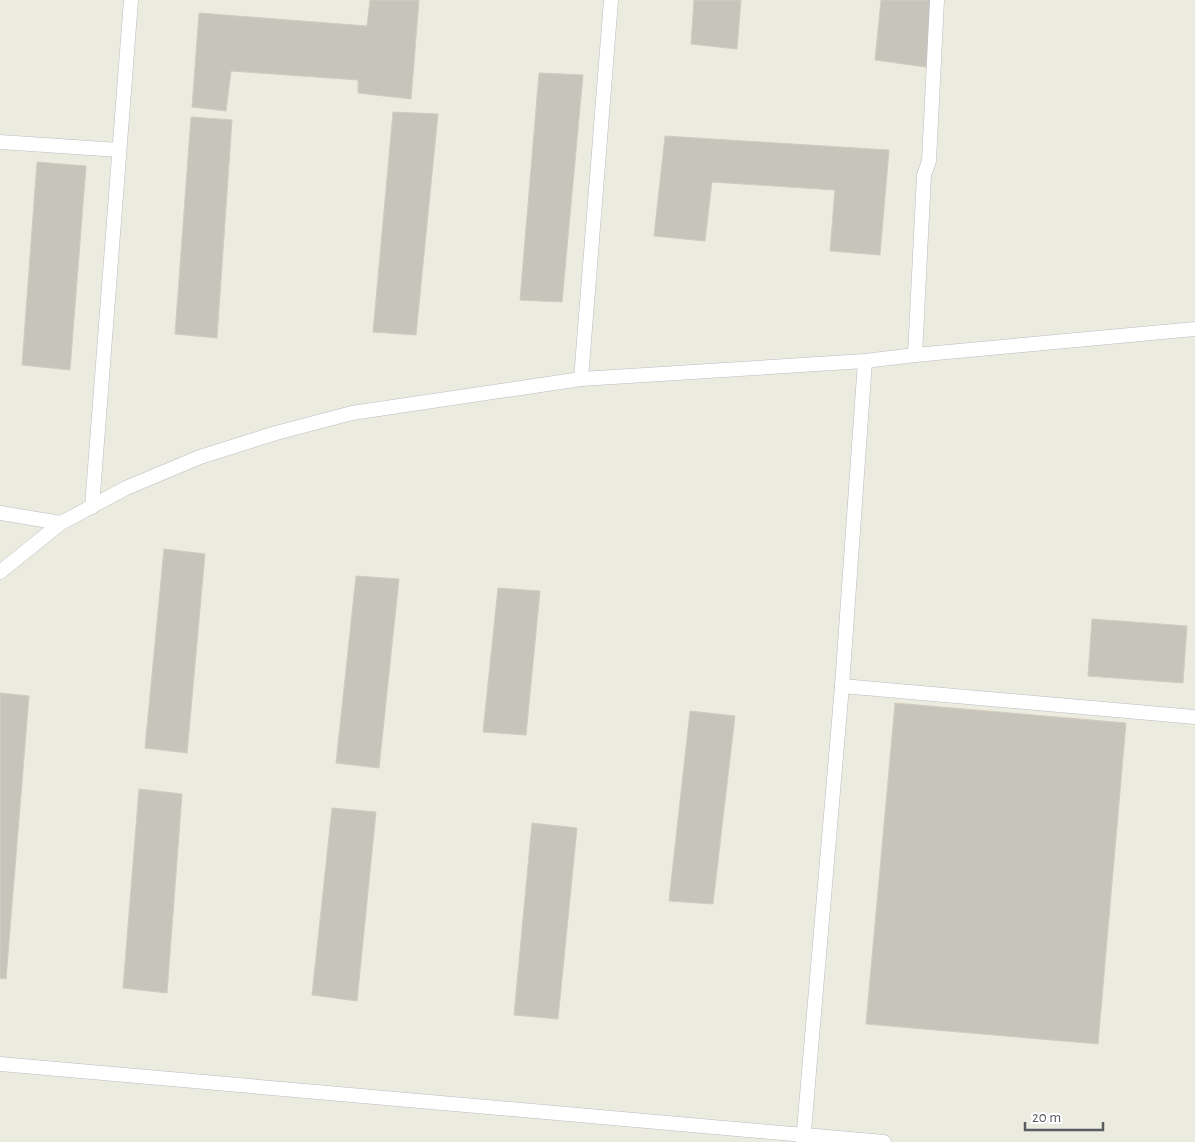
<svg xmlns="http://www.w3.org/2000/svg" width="1195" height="1142" viewBox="0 0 1195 1142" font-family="'Alegreya Sans',sans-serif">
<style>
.building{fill:#c7c4bc;stroke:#d1cdbe}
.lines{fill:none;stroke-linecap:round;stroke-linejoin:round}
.lane-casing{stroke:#babcc2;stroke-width:15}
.lane{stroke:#fff;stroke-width:14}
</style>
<rect width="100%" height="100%" fill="#ecebdf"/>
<g class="building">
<path d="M370 0H419L411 99 358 93V80L231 71 226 111 192 107 199 13 367 26Z"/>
<path d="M694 0H741L737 49 691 44Z"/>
<path d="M881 0H933L926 67 875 60Z"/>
<path d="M539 73 583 75 562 302 520 300Z"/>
<path d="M393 112 438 114 416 335 373 332Z"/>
<path d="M191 117 232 120 217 338 175 334Z"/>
<path d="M665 136 889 150 880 255 830 251 835 190 712 182 705 241 654 236Z"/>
<path d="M37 162 86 166 70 370 22 365Z"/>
<path d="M164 549 205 554 187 753 145 748Z"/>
<path d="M356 576 399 579 379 768 336 763Z"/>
<path d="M498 588 540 591 526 735 483 732Z"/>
<path d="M1092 619 1187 626 1183 683 1088 676Z"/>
<path d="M0 693 29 696 6 979 0 978Z"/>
<path d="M895 703 1126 723 1098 1044 866 1024Z"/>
<path d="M690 711 735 716 713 904 669 901Z"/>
<path d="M139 789 182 794 167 993 123 988Z"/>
<path d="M332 808 376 812 357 1001 312 995Z"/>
<path d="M532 823 577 828 558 1019 514 1015Z"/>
</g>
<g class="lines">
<defs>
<g id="lane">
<path d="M0 142 119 150"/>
<path d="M915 355 924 175 929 161 937 0"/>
<path d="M581 379 611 0"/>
<path d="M92 507 131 0"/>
<path d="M0 513 61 523"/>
<path d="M0 572 61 523 126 488 200 457 276 433 352 413 581 379 865 361 915 355 1195 329"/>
<path d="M842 686 1195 717"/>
<path d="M0 1064 884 1142"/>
<path d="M803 1142 842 686 865 361"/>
</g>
</defs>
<use href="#lane" class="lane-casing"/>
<use href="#lane" class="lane"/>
</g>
<path d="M1025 1122v8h78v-8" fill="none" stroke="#585c61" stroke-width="2.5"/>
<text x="1032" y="1122" font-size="15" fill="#585c61" stroke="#ffffff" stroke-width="4" paint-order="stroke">20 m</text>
</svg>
